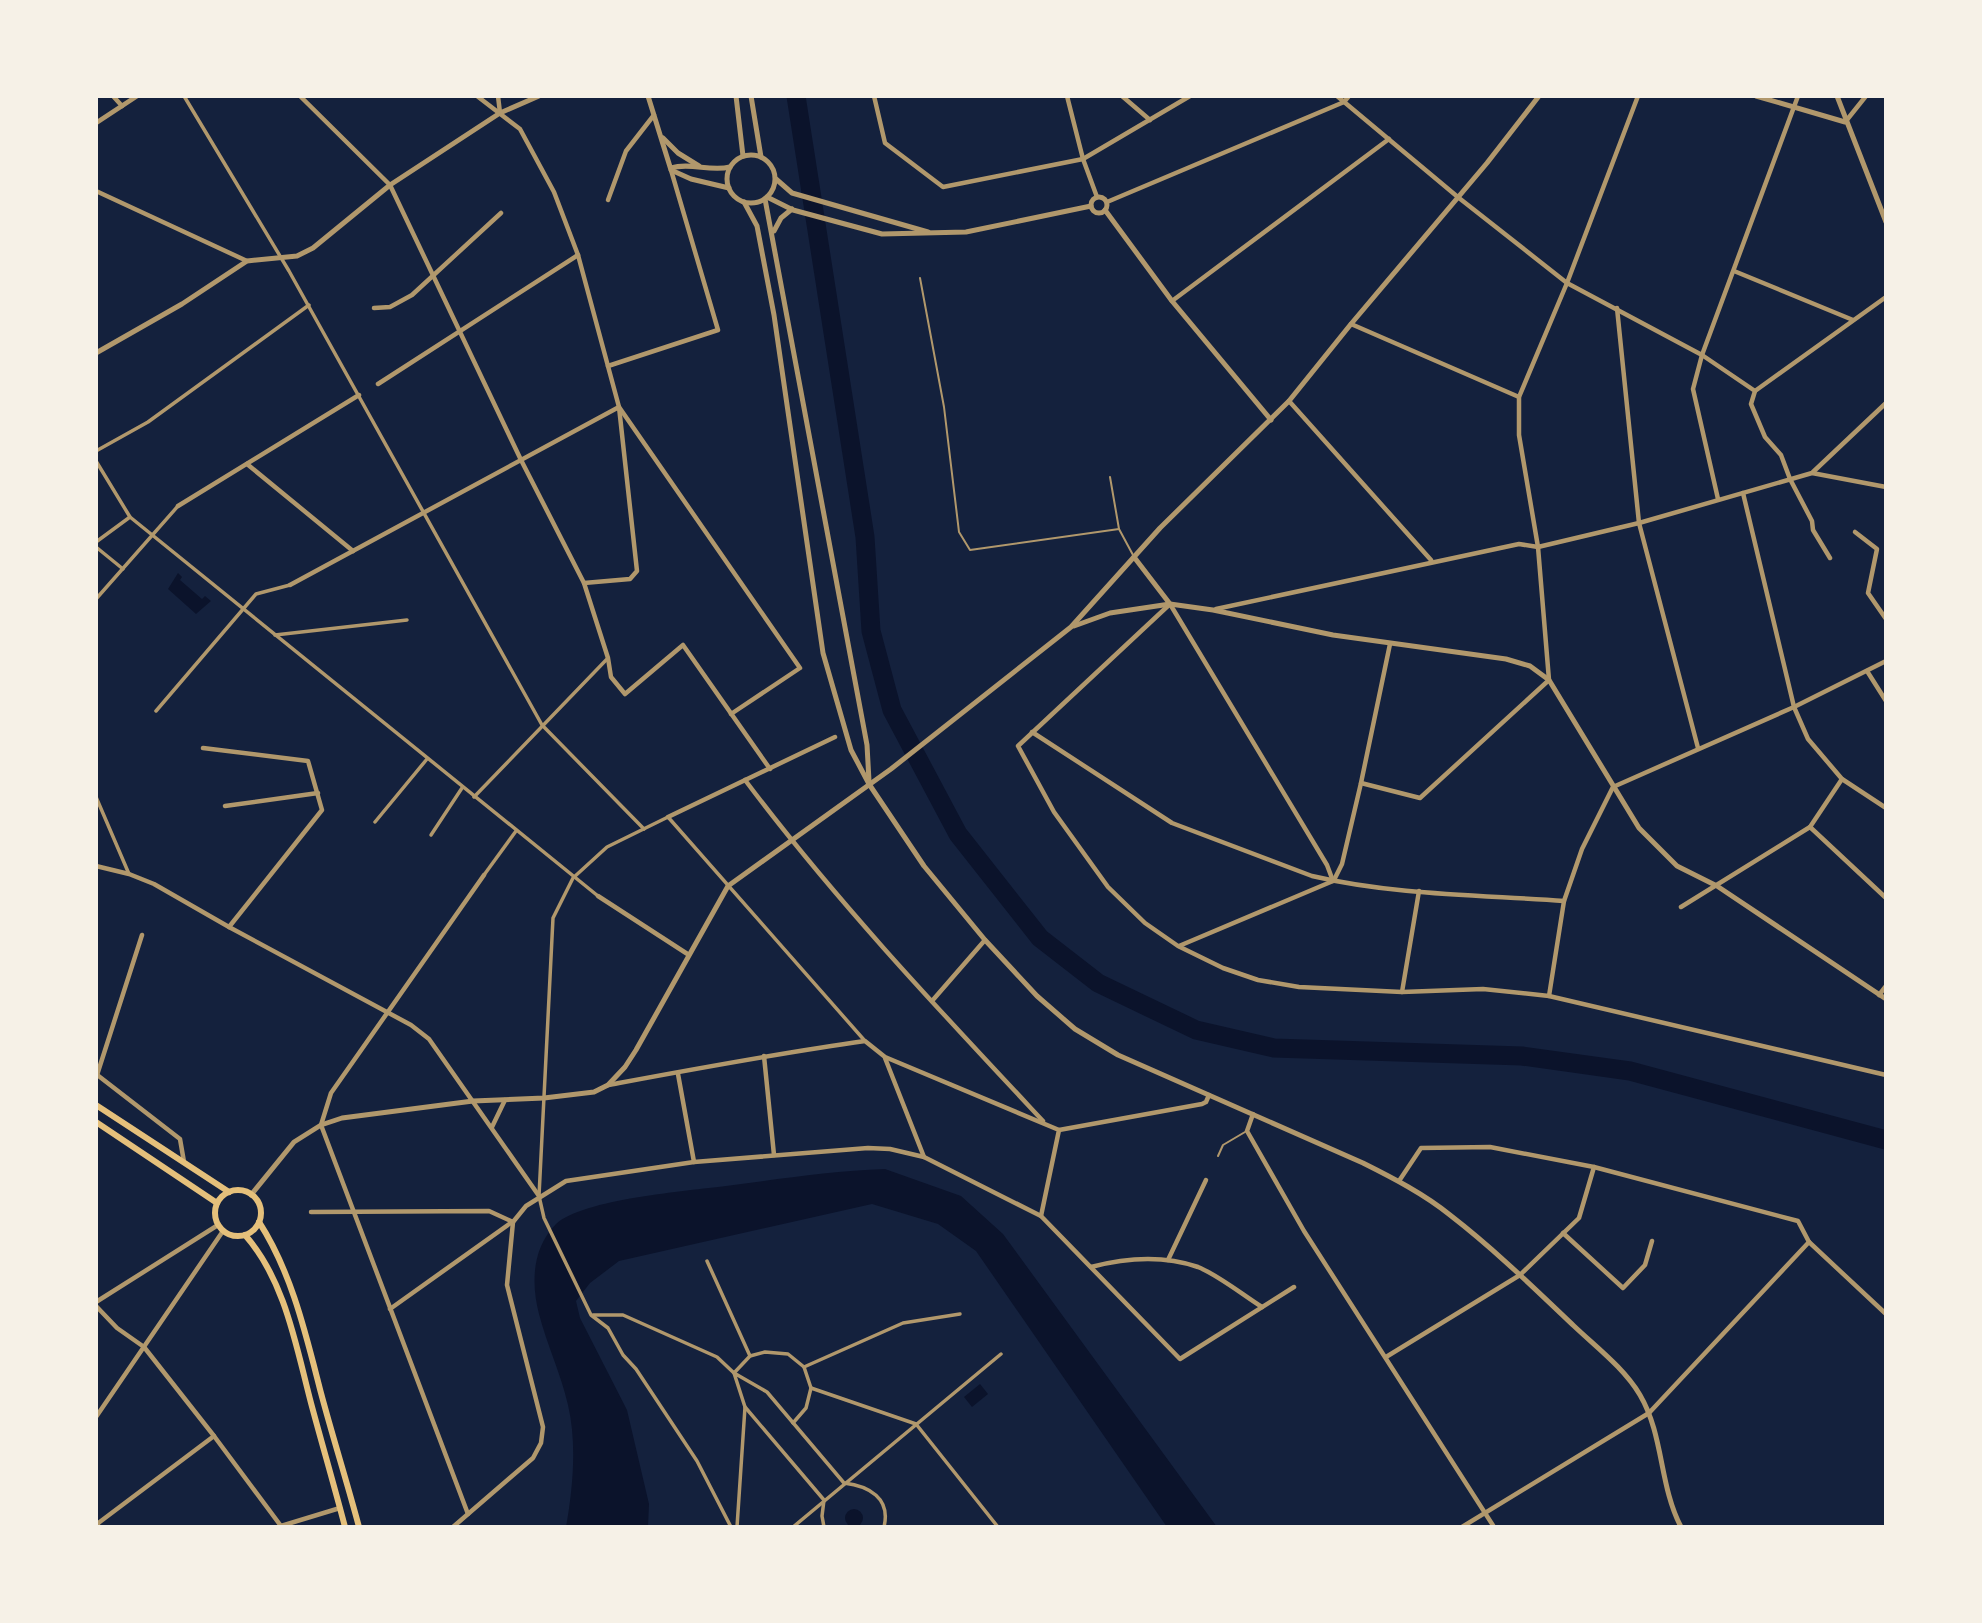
<svg xmlns="http://www.w3.org/2000/svg" width="1982" height="1623" viewBox="0 0 1982 1623" font-family="'DejaVu Sans',sans-serif">
<style>
.water{fill:#0b132b}
.lines{fill:none;stroke-linecap:round;stroke-linejoin:round}
.river{stroke:#0b132b;stroke-width:19}
.service{stroke:#b1986c;stroke-width:2}
.pedestrian{stroke:#b1986c;stroke-width:3.5}
.minor{stroke:#b1986c;stroke-width:4.5}
.tertiary{stroke:#b1986c;stroke-width:5}
.secondary{stroke:#e5c07b;stroke-width:6}
</style>
<rect width="100%" height="100%" fill="#14213d"/>
<g class="water">
<path d="M178 573 182 577 180 580 202 599 205 596 211 601 196 614 168 589Z"/>
<path d="M885 1169 961 1196 1003 1234 1217 1527H1167L976 1251 938 1224 872 1204 619 1261 590 1283 576 1301 580 1318 627 1410 649 1504 648 1527H566C573 1488 577 1443 568 1405 561 1374 547 1345 539 1314 531 1283 532 1248 556 1224 583 1199 687 1191 726 1186 779 1179 831 1171 885 1169Z"/>
<path d="M980 1384 988 1394 972 1407 964 1397Z"/>
<circle cx="854" cy="1518" r="9"/>
</g>
<g class="lines">
<path class="river" d="M796 96 865 537 871 631 892 710 958 834 1040 938 1098 983 1196 1030 1274 1048 1522 1056 1630 1071 1886 1140"/>
<g class="service">
<path d="M920 278 944 407 959 532 970 550 1119 529"/>
<path d="M1110 477 1119 529 1133 555"/>
<path d="M1218 1156 1223 1145 1245 1132"/>
</g>
<g class="pedestrian">
<path d="M184 96 289 271 542 725 644 829"/>
<path d="M96 451 148 422 309 305"/>
<path d="M96 461 130 517 598 896"/>
<path d="M96 542 130 517"/>
<path d="M96 547 123 569"/>
<path d="M96 599 178 506"/>
<path d="M275 635 407 620"/>
<path d="M156 711 256 594 290 585"/>
<path d="M96 797 129 874"/>
<path d="M474 797 608 658"/>
<path d="M375 822 427 759"/>
<path d="M431 835 462 788"/>
<path d="M484 875 516 831"/>
<path d="M707 1261 750 1356"/>
<path d="M593 1315H623L717 1357 734 1373 750 1356 765 1352 788 1354 804 1367 811 1388 806 1408 793 1423"/>
<path d="M804 1367 903 1323 960 1314"/>
<path d="M811 1388 916 1424 998 1527"/>
<path d="M731 1527 697 1461 636 1369 623 1355 608 1328 591 1315 544 1218 539 1196 553 918 573 878 607 847 668 817 865 1041"/>
<path d="M737 1527 745 1407"/>
<path d="M793 1527 1001 1354"/>
<path d="M824 1527 822 1516 824 1500 745 1407 734 1373 767 1392 844 1483C869 1486 891 1498 884 1527"/>
</g>
<g class="minor">
<path d="M113 96 122 106"/>
<path d="M300 96 390 185 521 460 584 583 608 658 611 677 625 694 683 645 770 769"/>
<path d="M477 96 520 129 554 192 578 255 619 407 800 668 731 714"/>
<path d="M498 96 500 113"/>
<path d="M874 96 885 143 943 187 1083 159 1190 96"/>
<path d="M1067 96 1083 159 1097 197"/>
<path d="M1122 96 1150 120"/>
<path d="M1337 96 1459 198 1567 283 1702 355 1755 391 1751 404 1765 437 1781 455 1790 479 1812 521 1813 530 1830 558"/>
<path d="M1846 121 1866 96"/>
<path d="M96 123 137 96"/>
<path d="M96 191 247 261"/>
<path d="M608 200 626 151 654 115"/>
<path d="M1107 202 1344 102 1349 96"/>
<path d="M1734 271 1853 320"/>
<path d="M1172 301 1389 139"/>
<path d="M374 308 390 307 412 295 501 213"/>
<path d="M1617 308 1639 523 1698 748"/>
<path d="M1351 324 1519 397"/>
<path d="M608 366 718 330 671 170"/>
<path d="M378 384 578 255"/>
<path d="M1755 391 1886 297"/>
<path d="M1289 401 1431 560"/>
<path d="M247 464 353 551"/>
<path d="M1813 472 1886 403"/>
<path d="M1743 493 1794 707 1808 739 1842 779 1886 808"/>
<path d="M1718 499 1693 389 1702 355 1798 96"/>
<path d="M178 506 359 395"/>
<path d="M1855 532 1877 549 1868 593 1886 619"/>
<path d="M290 585 619 407 637 571 630 579 584 583"/>
<path d="M1216 609 1519 544 1538 547 1639 523 1812 473 1886 487"/>
<path d="M1867 671 1886 701"/>
<path d="M1032 732 1172 823 1312 876C1393 895 1481 895 1564 901"/>
<path d="M203 748 308 761 322 810 229 927"/>
<path d="M745 780C836 901 940 1011 1043 1121"/>
<path d="M1361 783 1420 798 1549 680 1538 547 1519 435V397L1567 283 1638 96"/>
<path d="M225 806 318 793"/>
<path d="M668 817 835 737"/>
<path d="M1810 827 1886 898"/>
<path d="M96 866 129 874 154 884 229 927 411 1025 429 1039 539 1196"/>
<path d="M1334 880 1342 864 1361 783 1390 644"/>
<path d="M1333 881 1327 865 1170 604 1018 746 1054 812 1108 887 1145 923 1178 946 1223 968 1258 980 1299 987 1402 992 1483 989 1549 996 1886 1075"/>
<path d="M598 896 689 955"/>
<path d="M1681 907 1810 827 1842 779"/>
<path d="M1179 946 1333 881"/>
<path d="M1402 992 1419 891"/>
<path d="M1879 995 1886 986"/>
<path d="M1549 996 1564 901 1582 849 1613 787 1794 707 1886 661"/>
<path d="M932 1001 985 940"/>
<path d="M764 1056 774 1155"/>
<path d="M885 1058 924 1157"/>
<path d="M96 1074 180 1139 184 1162"/>
<path d="M678 1074 694 1162"/>
<path d="M97 1075 142 935"/>
<path d="M608 1085C694 1069 779 1053 865 1041L885 1057 1059 1130 1041 1216 1180 1359 1294 1287"/>
<path d="M1253 1114 1247 1131 1304 1231 1494 1527"/>
<path d="M492 1127 505 1100"/>
<path d="M1059 1130 1202 1104 1206 1102 1209 1095"/>
<path d="M1399 1181 1421 1148 1490 1147 1594 1167 1798 1221 1809 1242 1886 1314"/>
<path d="M311 1212 489 1211 513 1222"/>
<path d="M1563 1233 1623 1288 1645 1265 1652 1241"/>
<path d="M1168 1260 1206 1180"/>
<path d="M1091 1267C1125 1258 1163 1255 1198 1267 1218 1275 1243 1295 1262 1307"/>
<path d="M96 1302 218 1225"/>
<path d="M96 1306 117 1328 144 1347 214 1436 281 1526"/>
<path d="M390 1309 512 1222"/>
<path d="M1386 1357 1520 1275 1579 1218 1594 1167"/>
<path d="M96 1417 223 1231"/>
<path d="M468 1514 321 1125 331 1093 484 875"/>
<path d="M281 1526 340 1508"/>
<path d="M99 1527 97 1524 214 1436"/>
<path d="M453 1527 533 1458 541 1443 543 1427 507 1285 513 1222 526 1206 566 1181 694 1162 868 1148 890 1149 924 1157 1041 1216"/>
<path d="M1462 1527 1649 1413 1809 1242"/>
</g>
<g class="tertiary">
<path d="M648 96 671 170 691 179 729 188"/>
<path d="M736 96 743 156"/>
<path d="M751 96 761 157"/>
<path d="M1756 96 1845 122"/>
<path d="M1837 96 1886 222"/>
<path d="M663 138 678 153 699 166"/>
<circle cx="751" cy="179" r="24"/>
<path d="M671 168C690 162 710 172 730 167"/>
<path d="M776 179 792 193 928 232"/>
<path d="M767 197 793 210 882 234 966 232 1091 206"/>
<circle cx="1099" cy="205" r="8"/>
<path d="M765 199 867 745 869 781"/>
<path d="M744 202 757 226 774 315 823 653 851 750 869 784 924 866 985 940 1037 996 1075 1029 1118 1055 1363 1163C1393 1178 1424 1194 1450 1215 1494 1249 1534 1288 1574 1326 1596 1347 1624 1368 1640 1395 1664 1436 1659 1485 1681 1527"/>
<path d="M1105 210 1172 301 1271 420"/>
<path d="M774 231 781 218 792 209"/>
<path d="M96 353 182 304 247 261 297 256 313 248 390 185 500 113 539 96"/>
<path d="M1134 557 1170 604"/>
<path d="M1074 626 1110 613 1170 604 1213 610 1333 635 1506 659 1530 666 1549 680 1639 828 1677 866 1717 886 1886 999"/>
<path d="M251 1195 294 1142 321 1125 342 1118 473 1101 544 1098 594 1092 608 1085 625 1067 636 1050 728 886 891 769 1071 627 1160 528 1289 401 1351 324 1487 163 1539 96"/>
</g>
<g class="secondary">
<path d="M96 1105 229 1192"/>
<path d="M96 1122 217 1203"/>
<circle cx="238" cy="1213" r="23"/>
<path d="M259 1222C292 1273 306 1335 321 1393 333 1438 347 1482 359 1527"/>
<path d="M245 1235C285 1280 296 1346 311 1403 322 1444 334 1485 345 1527"/>
</g>
</g>
<rect width="1982" height="1623" fill="none" stroke="#f6f1e7" stroke-width="196"/>
</svg>
